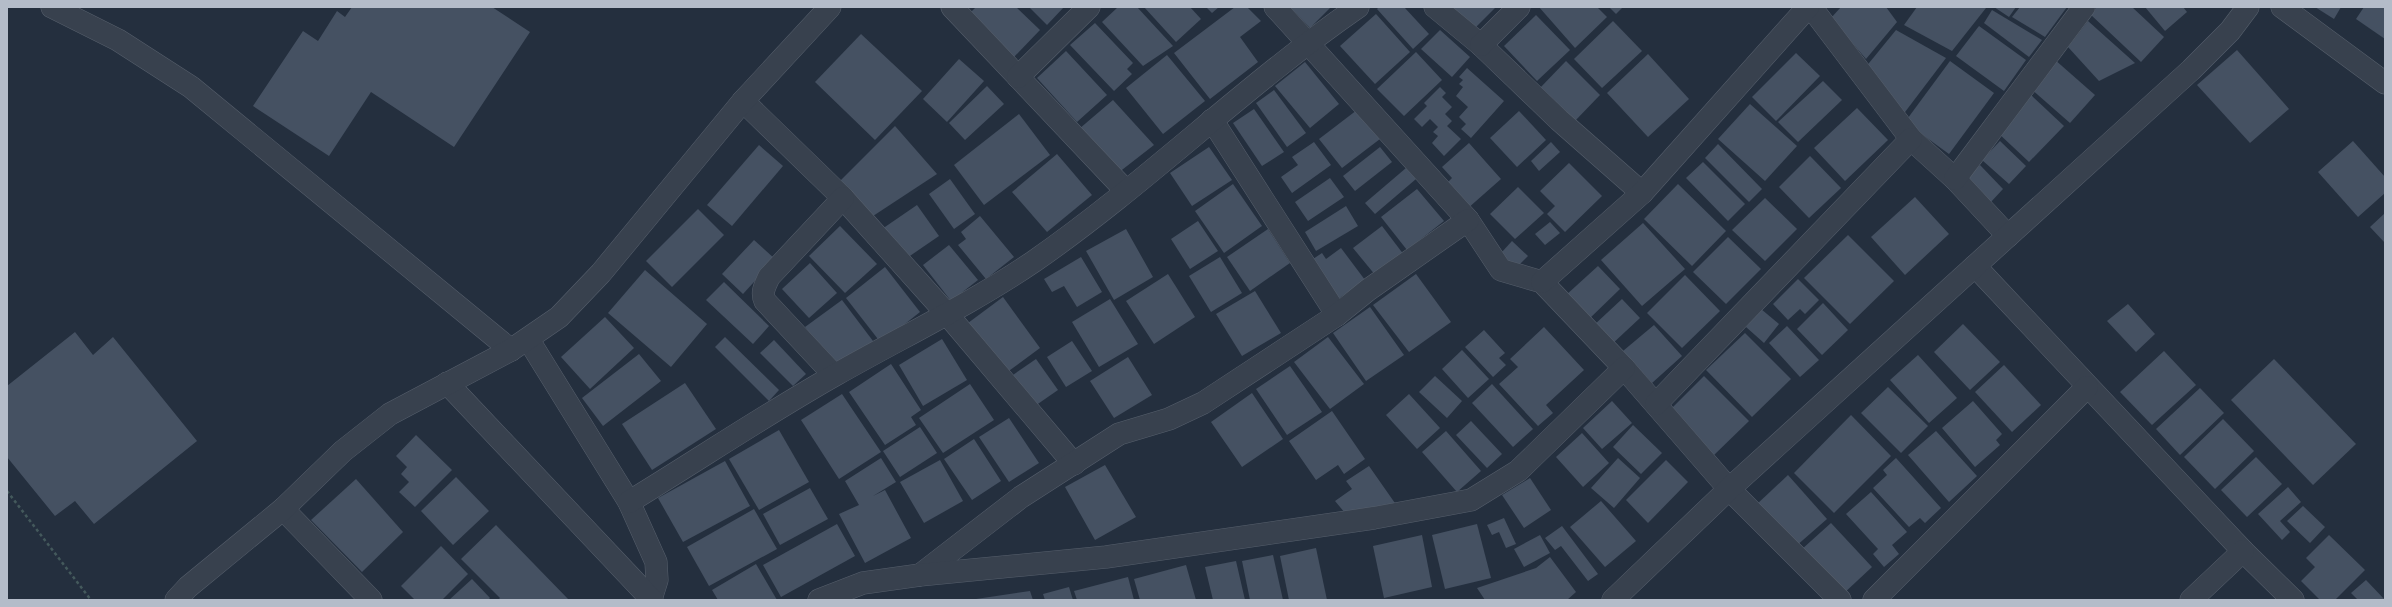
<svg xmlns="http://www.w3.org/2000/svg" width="2392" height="607" viewBox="0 0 2392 607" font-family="Arial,sans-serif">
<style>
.building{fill:#455162}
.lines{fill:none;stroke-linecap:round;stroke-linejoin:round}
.minor-casing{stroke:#565f6c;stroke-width:23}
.path{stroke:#44595c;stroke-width:2.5;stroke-dasharray:3 3;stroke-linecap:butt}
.minor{stroke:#38414e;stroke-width:22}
</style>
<rect width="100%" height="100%" fill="#242f3e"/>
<g class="building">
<path d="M352 7H492L530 32 454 147 371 92 329 156 253 106 303 31 318 41 337 11 345 17Z"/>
<path d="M976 7H1016L1040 30 1014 57 969 14Z"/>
<path d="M1029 7H1064L1047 25Z"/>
<path d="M1118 7H1137L1173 46 1143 66 1102 22Z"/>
<path d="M1144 7H1190L1201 19 1176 42Z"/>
<path d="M1206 7H1219L1212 13Z"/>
<path d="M1235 7H1247L1261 21 1240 37 1258 62 1210 99 1174 53Z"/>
<path d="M1290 7H1331L1310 28Z"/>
<path d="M1379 7H1404L1429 34 1413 49 1377 9Z"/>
<path d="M1450 7H1496L1473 30Z"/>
<path d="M1539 7H1597L1607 17 1575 48Z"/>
<path d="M1609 7H1623L1616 14Z"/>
<path d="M1841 7H1886L1897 22 1866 59 1831 18Z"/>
<path d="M1917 7H1984L1986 8 1952 51 1904 25Z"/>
<path d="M1994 7H2016L2009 17Z"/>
<path d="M2020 7H2067L2045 37 2012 17Z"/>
<path d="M2097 7H2132L2164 37 2141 62 2090 14Z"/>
<path d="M2145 7H2183L2187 12 2165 31Z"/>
<path d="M2315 7H2341L2334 19Z"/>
<path d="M2364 7H2385V39L2356 19Z"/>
<path d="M1992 10 2042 40 2029 57 1984 23Z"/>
<path d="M1376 14 1410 52 1375 84 1340 46Z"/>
<path d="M1536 15 1570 50 1537 81 1504 46Z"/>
<path d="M1613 21 1642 51 1602 88 1574 59Z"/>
<path d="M2088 21 2135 63 2099 81 2068 47Z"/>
<path d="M1095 23 1133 63 1127 69 1132 74 1114 91 1070 45Z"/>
<path d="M1979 26 2026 60 2004 91 1956 56Z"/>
<path d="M1440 30 1470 57 1452 77 1421 49Z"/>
<path d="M1896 30 1946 58 1902 116 1865 68Z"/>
<path d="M861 34 922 91 875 140 815 82Z"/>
<path d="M2237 50 2289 109 2250 143 2197 85Z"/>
<path d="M1066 51 1107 95 1077 122 1037 78Z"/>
<path d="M1416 52 1442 80 1404 116 1377 89Z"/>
<path d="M1796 53 1820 76 1776 121 1752 97Z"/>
<path d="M1648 54 1689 99 1648 137 1607 93Z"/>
<path d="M1167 55 1205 101 1163 134 1126 88Z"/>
<path d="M959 59 984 81 947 122 923 99Z"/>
<path d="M2054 59 2095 95 2070 123 2029 87Z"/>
<path d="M1566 61 1600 95 1573 123 1539 89Z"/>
<path d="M1950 61 1994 93 1949 154 1905 122Z"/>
<path d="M1305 62 1339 104 1310 128 1275 86Z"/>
<path d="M1467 68 1504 101 1471 138 1461 129 1466 124 1459 117 1468 107 1456 96 1463 87 1459 84 1463 80 1459 77Z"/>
<path d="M1823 81 1842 100 1798 142 1778 122Z"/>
<path d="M987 86 1004 104 965 140 949 123Z"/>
<path d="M1440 87 1446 93 1442 97 1452 107 1445 114 1452 121 1447 126 1461 139 1444 156 1432 143 1438 136 1433 132 1438 127 1430 119 1422 127 1414 119 1427 106 1424 103Z"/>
<path d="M1274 90 1306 133 1287 147 1256 103Z"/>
<path d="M2030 94 2064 126 2029 162 1996 131Z"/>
<path d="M1113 100 1154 145 1118 173 1079 129Z"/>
<path d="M1750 104 1797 146 1765 181 1718 139Z"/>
<path d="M1857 108 1888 140 1845 181 1814 148Z"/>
<path d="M1254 109 1284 152 1262 166 1233 123Z"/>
<path d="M1357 110 1380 139 1342 168 1319 139Z"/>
<path d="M1519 111 1546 140 1517 167 1490 138Z"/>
<path d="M1019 114 1050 155 984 205 954 165Z"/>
<path d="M895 126 937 174 870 218 836 185Z"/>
<path d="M2000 141 2026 166 2009 184 1982 160Z"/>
<path d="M2353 141 2385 177V193L2358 217 2318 172Z"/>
<path d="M1314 142 1331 165 1292 193 1281 177 1298 165 1292 157Z"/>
<path d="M1551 142 1560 152 1539 171 1531 161Z"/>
<path d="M1469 143 1501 179 1467 209 1445 185 1452 178 1442 167Z"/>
<path d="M1718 144 1762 189 1749 202 1705 158Z"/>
<path d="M759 145 783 166 732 226 707 205Z"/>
<path d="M1209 147 1232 180 1192 206 1170 173Z"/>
<path d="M1380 147 1392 162 1355 191 1343 176Z"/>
<path d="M1057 154 1092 195 1047 232 1012 192Z"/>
<path d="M1810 156 1841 188 1809 218 1779 187Z"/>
<path d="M1703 162 1745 204 1728 221 1686 178Z"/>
<path d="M1569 163 1602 196 1565 232 1547 214 1555 206 1540 191Z"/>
<path d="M1980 165 2003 189 1990 203 1966 180Z"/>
<path d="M1406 168 1416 179 1375 214 1365 203Z"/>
<path d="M1330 178 1344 197 1308 221 1295 202Z"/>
<path d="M950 179 975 214 954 229 929 194Z"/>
<path d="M1233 184 1262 226 1224 253 1195 211Z"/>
<path d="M1678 184 1726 231 1692 266 1644 219Z"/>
<path d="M1518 187 1544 213 1515 239 1490 214Z"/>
<path d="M1417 189 1444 221 1407 250 1381 217Z"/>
<path d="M1915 197 1949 234 1905 275 1871 237Z"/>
<path d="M1765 198 1797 229 1765 261 1732 230Z"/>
<path d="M917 205 939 236 904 260 882 229Z"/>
<path d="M1346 206 1358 226 1316 251 1305 232Z"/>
<path d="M698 209 724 235 672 287 646 261Z"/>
<path d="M2385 213V243L2370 227Z"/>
<path d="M980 216 1014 257 986 279 958 245 966 239 961 232Z"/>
<path d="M1198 221 1218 251 1190 269 1171 239Z"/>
<path d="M1550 222 1560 233 1545 245 1535 234Z"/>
<path d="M1643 223 1685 269 1642 306 1601 260Z"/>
<path d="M840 226 877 264 845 293 809 256Z"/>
<path d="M1382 226 1404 255 1376 276 1353 248Z"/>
<path d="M1126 229 1153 277 1114 300 1086 251Z"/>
<path d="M1268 229 1290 263 1250 291 1227 257Z"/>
<path d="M1848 235 1894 281 1850 324 1804 278Z"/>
<path d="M1728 237 1761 269 1726 304 1693 272Z"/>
<path d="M754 240 775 259 743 294 722 274Z"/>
<path d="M1512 241 1528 256 1516 268 1501 253Z"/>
<path d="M949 245 978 280 951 301 923 265Z"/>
<path d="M1341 248 1365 280 1338 299 1310 261 1322 253 1326 259Z"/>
<path d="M1081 257 1102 292 1077 307 1064 286 1052 292 1044 279Z"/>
<path d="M1220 257 1242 293 1211 312 1189 276Z"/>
<path d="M810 263 837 293 809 318 782 289Z"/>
<path d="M1598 266 1620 289 1588 320 1565 296Z"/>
<path d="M885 267 920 312 881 343 846 298Z"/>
<path d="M645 270 707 324 671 367 608 313Z"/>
<path d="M1168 274 1195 317 1154 344 1126 301Z"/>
<path d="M1416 274 1451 322 1409 352 1373 305Z"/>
<path d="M1685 275 1720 311 1682 348 1647 313Z"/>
<path d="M1798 279 1819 300 1805 314 1800 309 1788 320 1773 304Z"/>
<path d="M724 282 769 326 753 344 706 300Z"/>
<path d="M1255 291 1281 333 1242 356 1216 314Z"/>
<path d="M1003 297 1040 348 1006 373 968 323Z"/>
<path d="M1110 299 1138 344 1099 367 1072 322Z"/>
<path d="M1622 299 1640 318 1611 345 1593 326Z"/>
<path d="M842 300 873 341 836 369 805 327Z"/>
<path d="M1823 303 1848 330 1822 355 1797 329Z"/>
<path d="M2128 304 2155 334 2136 352 2107 321Z"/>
<path d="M1370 307 1404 355 1366 381 1333 333Z"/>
<path d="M1761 309 1779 324 1764 343 1746 327Z"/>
<path d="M605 317 634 348 590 389 561 357Z"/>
<path d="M1963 324 2000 362 1970 390 1934 352Z"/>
<path d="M1654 325 1682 356 1652 383 1623 351Z"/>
<path d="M1787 326 1819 360 1800 377 1769 343Z"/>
<path d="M1544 327 1584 370 1546 405 1553 413 1538 426 1499 384 1518 367 1510 359Z"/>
<path d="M1484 330 1505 353 1499 358 1506 365 1493 377 1465 347Z"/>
<path d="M75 332 93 355 113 337 197 441 94 524 75 501 55 516 7 457V386Z"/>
<path d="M1745 333 1791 379 1752 417 1706 370Z"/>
<path d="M725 337 779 390 769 401 715 347Z"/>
<path d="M1328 337 1364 384 1330 409 1294 362Z"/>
<path d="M942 339 967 380 923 406 899 365Z"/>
<path d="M774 340 806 374 793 386 760 353Z"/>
<path d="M1072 341 1092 371 1066 387 1047 357Z"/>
<path d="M1462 350 1489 379 1468 398 1442 369Z"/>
<path d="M2164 351 2196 385 2152 425 2120 392Z"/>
<path d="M639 354 661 381 603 426 582 398Z"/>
<path d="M1918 355 1957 398 1929 423 1890 380Z"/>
<path d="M1128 357 1152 395 1114 418 1090 381Z"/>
<path d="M1036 359 1058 390 1032 408 1010 377Z"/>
<path d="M2274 359 2356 444 2313 485 2231 400Z"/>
<path d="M891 364 921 410 911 417 916 425 885 445 849 392Z"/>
<path d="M2004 365 2041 405 2012 432 1975 392Z"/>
<path d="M1290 366 1322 412 1287 435 1256 389Z"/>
<path d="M1435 376 1462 401 1447 418 1419 392Z"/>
<path d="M1704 376 1749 421 1713 456 1668 412Z"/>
<path d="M685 383 716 429 652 470 622 424Z"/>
<path d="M970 384 994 420 943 453 919 418Z"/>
<path d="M1492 384 1533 429 1513 447 1472 403Z"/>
<path d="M1888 387 1928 426 1901 453 1861 413Z"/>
<path d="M2200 388 2224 413 2180 455 2156 429Z"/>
<path d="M1252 393 1283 439 1242 467 1211 422Z"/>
<path d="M842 394 881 452 839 479 801 420Z"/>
<path d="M1409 394 1440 428 1417 449 1386 415Z"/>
<path d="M1612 401 1632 423 1602 449 1583 428Z"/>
<path d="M1973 401 2002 434 1996 440 2000 445 1975 467 1942 428Z"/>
<path d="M1332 411 1365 459 1344 474 1338 465 1316 480 1289 441Z"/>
<path d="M1851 415 1891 456 1834 513 1794 473Z"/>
<path d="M1009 418 1039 463 1009 482 979 437Z"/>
<path d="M2223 419 2254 451 2215 489 2184 457Z"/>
<path d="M1471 421 1502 454 1487 468 1456 435Z"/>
<path d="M1633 425 1662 453 1641 474 1613 447Z"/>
<path d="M920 427 937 453 900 477 883 451Z"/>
<path d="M779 430 809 482 759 510 729 459Z"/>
<path d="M1446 431 1481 471 1457 492 1422 452Z"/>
<path d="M1936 431 1977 476 1949 502 1908 455Z"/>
<path d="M1582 433 1609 463 1583 487 1556 457Z"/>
<path d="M416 435 452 470 415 507 399 492 409 482 401 474 407 467 396 456Z"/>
<path d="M974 439 1001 481 972 500 944 459Z"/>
<path d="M2256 457 2282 484 2247 517 2221 490Z"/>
<path d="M881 458 896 482 873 496 885 490 911 538 865 563 839 514 859 505 845 481Z"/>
<path d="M1618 458 1640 478 1614 508 1591 488Z"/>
<path d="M1896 458 1941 508 1925 523 1920 518 1909 527 1873 488 1887 475 1883 470Z"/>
<path d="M940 460 963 501 924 523 900 482Z"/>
<path d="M1666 460 1688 482 1648 523 1626 500Z"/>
<path d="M725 461 750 506 683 542 658 498Z"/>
<path d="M1105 465 1136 517 1095 540 1065 487Z"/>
<path d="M1369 466 1397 506 1345 513 1335 501 1352 489 1346 481Z"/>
<path d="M1788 475 1827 519 1795 547 1756 505Z"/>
<path d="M456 477 489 511 453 545 421 511Z"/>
<path d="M1530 478 1551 510 1524 528 1502 495Z"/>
<path d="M356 479 403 532 362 572 311 520Z"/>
<path d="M2288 487 2301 502 2280 521 2290 532 2282 540 2258 514Z"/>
<path d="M810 488 828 519 780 545 763 514Z"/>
<path d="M1871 492 1907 532 1892 545 1899 554 1884 567 1873 554 1878 549 1846 514Z"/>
<path d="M1601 501 1636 541 1605 567 1570 527Z"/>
<path d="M2303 506 2325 527 2310 543 2287 521Z"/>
<path d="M754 509 777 549 709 586 687 547Z"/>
<path d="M1504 518 1516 544 1506 548 1499 532 1492 535 1487 525Z"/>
<path d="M1831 523 1872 567 1842 595 1801 550Z"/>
<path d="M837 524 855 556 781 597 763 565Z"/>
<path d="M1477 524 1491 578 1445 589 1432 535Z"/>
<path d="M496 525 569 600H498L500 598 461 559Z"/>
<path d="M1562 526 1598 574 1588 581 1561 546 1555 550 1545 538Z"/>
<path d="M1422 535 1432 587 1384 598 1373 546Z"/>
<path d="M1540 535 1550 553 1524 567 1514 549Z"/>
<path d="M2329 535 2365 570 2335 600H2320L2301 581 2315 567 2306 558Z"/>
<path d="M441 546 468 574 442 600H415L401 586Z"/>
<path d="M1316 548 1327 600H1289L1280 556Z"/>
<path d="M1273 555 1283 600H1250L1242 561Z"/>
<path d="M1550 557 1576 592 1567 600H1485L1477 588 1536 568Z"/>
<path d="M1236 561 1245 600H1213L1205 567Z"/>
<path d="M756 564 777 600H718L712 590Z"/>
<path d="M1186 565 1196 600H1140L1134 579Z"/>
<path d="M1128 577 1134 600H1077L1074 591Z"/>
<path d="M472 579 490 598 488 600H449Z"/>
<path d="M2366 580 2385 600H2358L2351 593Z"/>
<path d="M1069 587 1073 600H1045L1043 594Z"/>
<path d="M1030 591 1033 600H976V599Z"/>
</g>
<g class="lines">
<defs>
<g id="minor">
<path d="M52 7 118 40 191 87 511 350"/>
<path d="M952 7 1126 191"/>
<path d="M1275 7 1468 220 1501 270 1542 282 1624 368 1729 489 1840 600"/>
<path d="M1435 7 1481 45 1559 120 1642 193"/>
<path d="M1811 7 1911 139 1955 179 2008 236"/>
<path d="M2282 7 2385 83"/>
<path d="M1481 45 1519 7"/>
<path d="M1018 77 1089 7"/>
<path d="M743 101 843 198 947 314 1074 464"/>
<path d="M1212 120 1337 315"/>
<path d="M1955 179 2084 7"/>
<path d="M1975 266 2243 551 2293 600"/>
<path d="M1542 282 1642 193 1808 7"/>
<path d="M528 339 629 502 656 562 657 580 651 599"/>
<path d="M834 375 765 301C761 292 765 286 769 277L843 198"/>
<path d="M447 383 652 600"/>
<path d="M1656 404 1911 139"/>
<path d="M629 502C698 460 766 414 837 374 902 337 971 304 1033 262 1147 183 1245 85 1358 7"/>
<path d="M283 509 371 600"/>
<path d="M920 575 1021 497 1119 434 1169 419 1203 403 1337 315 1368 290 1468 220"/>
<path d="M176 600 188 587 283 509 343 451 390 414 511 350 559 317 601 273 743 101 830 7"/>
<path d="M819 600 863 583 920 575 1106 557 1374 518 1471 500 1518 471 1624 368"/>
<path d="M1613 600 1729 489 2191 70 2230 31 2248 7"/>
<path d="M1874 600 2087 387"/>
<path d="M2191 600 2243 551"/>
</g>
</defs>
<use href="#minor" class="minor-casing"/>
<path class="path" d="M7 491 91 600"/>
<use href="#minor" class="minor"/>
</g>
<rect width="2392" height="607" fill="none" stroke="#b4bcc9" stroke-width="16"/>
</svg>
